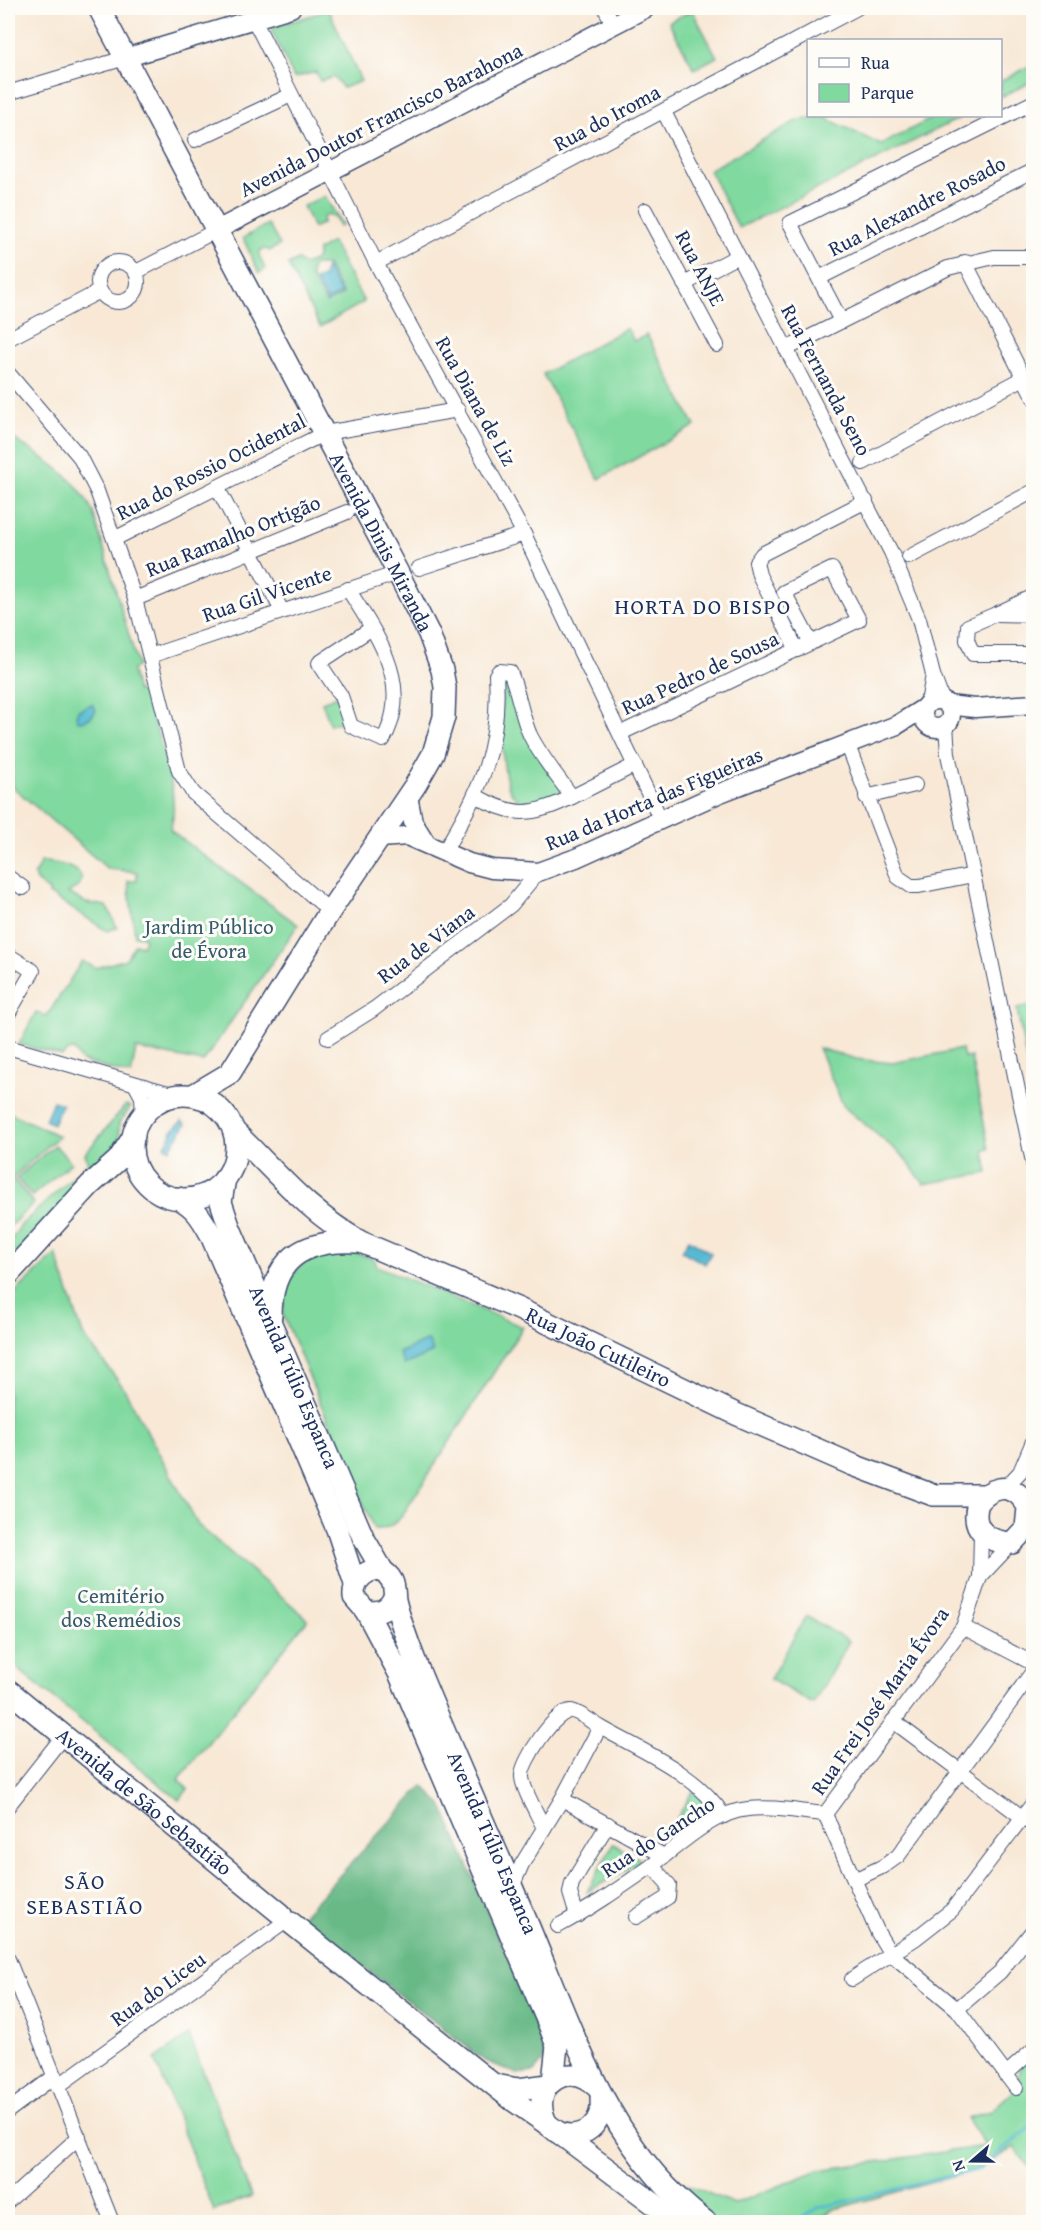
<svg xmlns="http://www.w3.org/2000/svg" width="1041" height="2230" viewBox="0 0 1041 2230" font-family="'Gentium Book Plus',serif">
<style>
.green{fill:#80d99f;stroke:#4e847e;stroke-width:1.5;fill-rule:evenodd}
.forest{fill:#68b986;stroke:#427472;stroke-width:1.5}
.water{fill:#53bad2;stroke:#377498;stroke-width:1.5}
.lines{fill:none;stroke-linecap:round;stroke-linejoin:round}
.stream{stroke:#53bad2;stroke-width:3}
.street-casing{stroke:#3c4b70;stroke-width:16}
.secondary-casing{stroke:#3c4b70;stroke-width:21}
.primary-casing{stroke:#3c4b70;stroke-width:24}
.street{stroke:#fff;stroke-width:14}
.secondary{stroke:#fff;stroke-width:18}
.primary{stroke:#fff;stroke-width:21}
.labels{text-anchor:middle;stroke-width:6;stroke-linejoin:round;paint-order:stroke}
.street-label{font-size:21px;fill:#1b2f5e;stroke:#fdfcf7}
.park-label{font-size:21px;fill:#345a6e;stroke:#fdfcf7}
.neighbourhood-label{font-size:22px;letter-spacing:1.5px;fill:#1b2f5e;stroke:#fdfcf7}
</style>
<rect width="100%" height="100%" fill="#fdfcf7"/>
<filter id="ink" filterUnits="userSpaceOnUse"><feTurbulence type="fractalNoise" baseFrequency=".0167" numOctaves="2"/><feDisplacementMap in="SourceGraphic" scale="12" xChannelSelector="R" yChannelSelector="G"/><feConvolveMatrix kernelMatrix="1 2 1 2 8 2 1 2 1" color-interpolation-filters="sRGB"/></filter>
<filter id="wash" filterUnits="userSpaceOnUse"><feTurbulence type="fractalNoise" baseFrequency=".008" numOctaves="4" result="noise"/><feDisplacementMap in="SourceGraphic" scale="24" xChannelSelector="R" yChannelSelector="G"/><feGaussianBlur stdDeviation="1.35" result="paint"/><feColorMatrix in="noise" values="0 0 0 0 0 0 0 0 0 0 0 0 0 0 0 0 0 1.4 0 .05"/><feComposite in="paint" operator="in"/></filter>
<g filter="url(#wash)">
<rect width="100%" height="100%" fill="#f8e8d5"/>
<g class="green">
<path d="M329 10 361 81 343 88 334 77 320 81 316 72 294 78 272 32 273 27Z"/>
<path d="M692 10 717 57 694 69 669 22Z"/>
<path d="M1033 51V81L1001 97V81L1030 66Z"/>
<path d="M936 116H964L739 228 709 170 798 120 826 118 881 145Z"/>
<path d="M325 196 342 225 339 227 335 218 328 214 323 217V223L313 228 303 206Z"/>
<path d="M268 224 280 245 269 251 267 249 261 250 259 255 265 269 259 273 243 238Z"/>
<path d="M332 242 364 302 320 327 288 265 298 260 304 265 316 260 318 250ZM315 265H327L343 295 326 303 311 277V268Z"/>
<path d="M627 328 634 341 647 335 695 426 599 479 543 374Z"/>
<path d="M8 435C40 457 77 475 93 512L138 666 132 670 136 690 145 695C156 732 183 794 170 830L298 925 203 1062 136 1049 131 1075 81 1061 74 1050 68 1051 62 1056 19 1044 36 1012 47 1016 82 961 96 968 126 959 135 944 142 946 145 939 142 935 135 936 128 881H137V872L108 869 8 783Z"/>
<path d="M501 675 509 680 562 787 557 800C541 806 521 810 511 792 499 773 502 700 501 675Z"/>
<path d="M337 696 346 720 330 725 322 702Z"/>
<path d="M41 862C51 862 89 866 80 884 78 888 72 890 68 893L86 903 107 906 117 928 107 931 49 894V891L36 881 34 875Z"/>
<path d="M1033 1004H1034L1033 1096 1017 1009Z"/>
<path d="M818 1048 856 1059 892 1063 962 1049 964 1058 971 1057 989 1149 984 1151 988 1173 924 1184 903 1156 844 1107Z"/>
<path d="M126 1105 131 1107 119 1123 120 1144 8 1264V1244L22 1224 88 1163 85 1154Z"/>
<path d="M8 1112 59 1136 12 1178 34 1203 8 1228Z"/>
<path d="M55 1145 71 1163 32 1196 16 1178Z"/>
<path d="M353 1252 374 1259 377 1266 523 1327 402 1516C393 1525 387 1530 374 1529L283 1315C284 1267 308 1251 353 1252Z"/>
<path d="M56 1254 83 1335 123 1387 198 1525 308 1619 178 1780 188 1789 179 1800 8 1661V1299Z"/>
<path d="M806 1616 849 1641 813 1704 770 1679Z"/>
<path d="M693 1791 706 1799 711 1809 665 1839Z"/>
<path d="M613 1844 639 1858 640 1862 587 1892Z"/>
<path d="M189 2035 251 2196 214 2211 155 2059Z"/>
<path d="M1033 2054V2172L1014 2147 980 2169 831 2210 819 2222H714L662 2174 734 2204 819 2170 986 2146 967 2118 991 2111 1016 2088 1020 2065Z"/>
</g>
<path class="forest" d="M423 1786 442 1805 544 2042V2060L534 2072 517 2074 484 2060 300 1918Z"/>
<g class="water">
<path d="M326 267 341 294 327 301 315 280 323 277Z"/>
<path d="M92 704 96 710C93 717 85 723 77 720L76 716 78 710Z"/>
<path d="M53 1101 62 1104 53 1124 45 1120Z"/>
<path d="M182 1121 186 1124 170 1149 165 1146 172 1134 171 1132Z"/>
<path d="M689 1239 711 1253 705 1264 682 1251Z"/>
<path d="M428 1340 433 1352 404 1365 399 1353Z"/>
</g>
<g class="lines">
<path class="stream" d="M797 2222 818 2208 980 2169 1034 2124"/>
</g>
</g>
<g filter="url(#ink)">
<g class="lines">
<defs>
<g id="street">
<path d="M248 8 376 263 524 534 660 818"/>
<path d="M605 8 613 24"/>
<path d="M8 93 125 58"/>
<path d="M664 112 891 552 919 619 933 675 943 702"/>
<path d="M195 140 291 95"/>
<path d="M645 210 717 345"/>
<path d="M965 262 1034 398"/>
<circle cx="118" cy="282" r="20"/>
<path d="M376 263 857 8"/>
<path d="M136 272 217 230"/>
<path d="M819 278 1034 170"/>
<path d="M684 284 738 256"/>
<path d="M841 321 790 223 1034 102"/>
<path d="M8 339 100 291"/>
<path d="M786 349 948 268 994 257H1034"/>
<path d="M8 373 79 456 97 491 135 599 179 771 193 793 330 911"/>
<path d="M863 463 1024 378"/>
<path d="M217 487 282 611"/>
<path d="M116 538 325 433 458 410"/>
<path d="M909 557 1034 491"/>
<path d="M419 568 524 534"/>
<path d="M348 589C377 635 414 686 383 740L351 726 341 696 319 663 372 628"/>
<path d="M1034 596 996 614 1034 615"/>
<path d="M135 599 347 512"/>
<path d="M996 614 968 626 967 640 973 654H1034"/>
<path d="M797 650 759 575 756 562 762 554 866 501"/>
<path d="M150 656 398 573"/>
<path d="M928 703 933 675"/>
<path d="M946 725 948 754 1034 1167"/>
<path d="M621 733 859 620 832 569 784 592 811 643"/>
<path d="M847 743 898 877 911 886H919L973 875"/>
<path d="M572 797 635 765"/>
<path d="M866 797 915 785"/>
<path d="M444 852C480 789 501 750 496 675L499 671 510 672C519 693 521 715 530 735 541 757 558 777 572 797 533 816 515 818 476 796"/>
<path d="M8 877 23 888"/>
<path d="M8 955 33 971 8 1014"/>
<path d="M328 1038 374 1009 511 905 538 872"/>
<path d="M8 1047 175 1095"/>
<path d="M135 1084 142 1097 143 1115"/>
<path d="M1004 1489 1020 1472 1034 1439"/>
<path d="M980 1577 1012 1543"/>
<path d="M963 1627 1034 1664"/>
<path d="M893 1721 1034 1826"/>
<path d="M562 1799 664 1856"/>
<path d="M8 1806 64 1735"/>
<path d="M825 1814 878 1933 890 1953 957 2009 1016 2088"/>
<path d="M825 1814 963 1627 980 1577 981 1533"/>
<path d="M544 1828C538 1815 523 1790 522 1777 520 1763 557 1708 572 1711 581 1713 593 1723 600 1727"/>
<path d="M854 1880 884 1866 898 1856 1034 1670"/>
<path d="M512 1887 522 1864 562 1799 600 1727C644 1752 696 1773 724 1816"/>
<path d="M577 1916 570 1893 572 1883 608 1824"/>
<path d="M636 1917 668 1897 669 1885 652 1866"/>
<path d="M558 1926C590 1909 620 1888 650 1867 679 1846 710 1813 748 1809 773 1806 800 1812 825 1814"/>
<path d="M8 1959 112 2222"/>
<path d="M852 1979 916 1938 952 1910 1034 1802"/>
<path d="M957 2009 1000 1972 1034 1929"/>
<path d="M1005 2075 1034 2049"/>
<path d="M58 2086 282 1924"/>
<path d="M8 2111 55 2076"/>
<path d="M8 2201 79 2137"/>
</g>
<g id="secondary">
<path d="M125 58 291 8"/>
<path d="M217 230 646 8"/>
<circle cx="937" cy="714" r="14"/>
<path d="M948 705 975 708 1034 704"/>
<path d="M408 796 413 822 426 843"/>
<path d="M380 838 407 836 469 863 492 869 538 872 576 858 720 793 897 725 924 708"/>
</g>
<g id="primary">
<path id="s1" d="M99 8 398 573 429 634 442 670 445 687 444 717 433 754 416 784 330 911 230 1073 193 1095"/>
<circle cx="184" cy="1147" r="52"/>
<path id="s2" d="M234 1131C275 1171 310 1214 361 1242L519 1309 736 1414 853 1465 933 1495H985"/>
<path id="s3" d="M225 1178 221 1202 229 1226 363 1537 384 1573"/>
<path d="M178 1198C195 1207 201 1217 210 1233L337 1529 355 1584"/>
<path d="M8 1275 90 1185 118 1160 134 1136"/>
<path d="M271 1316C271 1259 303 1239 357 1242"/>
<path d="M1028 1508 1026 1528 1012 1543C987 1542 970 1529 978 1503 989 1489 1007 1482 1021 1497 1026 1502 1028 1508 1034 1513"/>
<path id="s4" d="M394 1597C389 1609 380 1614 366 1611L354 1597C352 1575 380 1558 392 1581 395 1588 394 1593 395 1600 400 1622 409 1645 417 1666 451 1749 488 1831 523 1913 570 2022 606 2148 706 2222"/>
<path d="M366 1611 399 1673 550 2027 557 2046 553 2081"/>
<path id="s5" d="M8 1690 281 1914"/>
<path d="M291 1923 514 2101 547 2124"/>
<path d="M495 2085 518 2089 548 2085"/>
<path d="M596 2086C566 2058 527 2088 547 2124L678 2222"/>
<path d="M557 2132C584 2142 604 2124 601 2097"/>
</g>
</defs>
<use href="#street" class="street-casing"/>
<use href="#secondary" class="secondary-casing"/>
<use href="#primary" class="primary-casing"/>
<use href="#street" class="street"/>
<use href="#secondary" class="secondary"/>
<use href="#primary" class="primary"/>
</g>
</g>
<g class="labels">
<g class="street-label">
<text transform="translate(607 118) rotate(-28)" y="7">Rua do Iroma</text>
<text transform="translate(381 120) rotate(-27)" y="7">Avenida Doutor Francisco Barahona</text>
<text transform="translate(917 206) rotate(-27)" y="7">Rua Alexandre Rosado</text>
<text transform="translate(700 268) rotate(62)" y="7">Rua ANJE</text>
<text transform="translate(826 380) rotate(62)" y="7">Rua Fernanda Seno</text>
<text transform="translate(476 401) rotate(61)" y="7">Rua Diana de Liz</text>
<text transform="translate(211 467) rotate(-27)" y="7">Rua do Rossio Ocidental</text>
<text transform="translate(233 536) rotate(-22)" y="7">Rua Ramalho Ortigão</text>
<text dy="7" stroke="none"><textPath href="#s1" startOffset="604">Avenida Dinis Miranda</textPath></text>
<text transform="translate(267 594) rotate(-19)" y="7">Rua Gil Vicente</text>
<text transform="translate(700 673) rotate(-25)" y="7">Rua Pedro de Sousa</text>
<text transform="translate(654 799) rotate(-23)" y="7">Rua da Horta das Figueiras</text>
<text transform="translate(426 944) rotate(-37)" y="7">Rua de Viana</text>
<text dy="7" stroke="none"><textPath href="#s2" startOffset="429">Rua João Cutileiro</textPath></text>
<text dy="7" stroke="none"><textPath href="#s3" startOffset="214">Avenida Túlio Espanca</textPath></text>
<text transform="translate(880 1701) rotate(-55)" y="7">Rua Frei José Maria Évora</text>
<text dy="7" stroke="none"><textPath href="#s5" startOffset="176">Avenida de São Sebastião</textPath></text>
<text transform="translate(658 1837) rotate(-33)" y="7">Rua do Gancho</text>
<text dy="7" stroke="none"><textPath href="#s4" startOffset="393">Avenida Túlio Espanca</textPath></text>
<text transform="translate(158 1989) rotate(-36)" y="7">Rua do Liceu</text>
</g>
<g class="park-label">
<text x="209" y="934">Jardim Público<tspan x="209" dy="24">de Évora</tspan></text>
<text x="121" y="1603">Cemitério<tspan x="121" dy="24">dos Remédios</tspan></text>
</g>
<g class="neighbourhood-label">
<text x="703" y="614">HORTA DO BISPO</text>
<text x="85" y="1889">SÃO<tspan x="85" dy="25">SEBASTIÃO</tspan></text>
</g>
</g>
<rect width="1041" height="2230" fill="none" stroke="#fdfcf7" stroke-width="30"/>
<rect x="807" y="39" width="195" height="78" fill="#fdfcf7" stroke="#a3aaba" stroke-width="1.5"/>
<rect x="819" y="58" width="30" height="9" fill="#ffffff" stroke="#a3aaba" stroke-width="1.5"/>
<text x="861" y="69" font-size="18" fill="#1b2f5e">Rua</text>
<rect x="819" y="84" width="30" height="18" fill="#80d99f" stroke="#a3aaba" stroke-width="1.5"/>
<text x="861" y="99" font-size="18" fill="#1b2f5e">Parque</text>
<g transform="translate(972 2161) rotate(250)" stroke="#fdfcf7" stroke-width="4.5" paint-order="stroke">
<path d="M0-4.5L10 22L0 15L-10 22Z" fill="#1b2f5e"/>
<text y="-9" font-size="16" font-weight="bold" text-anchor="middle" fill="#1b2f5e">N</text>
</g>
</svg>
